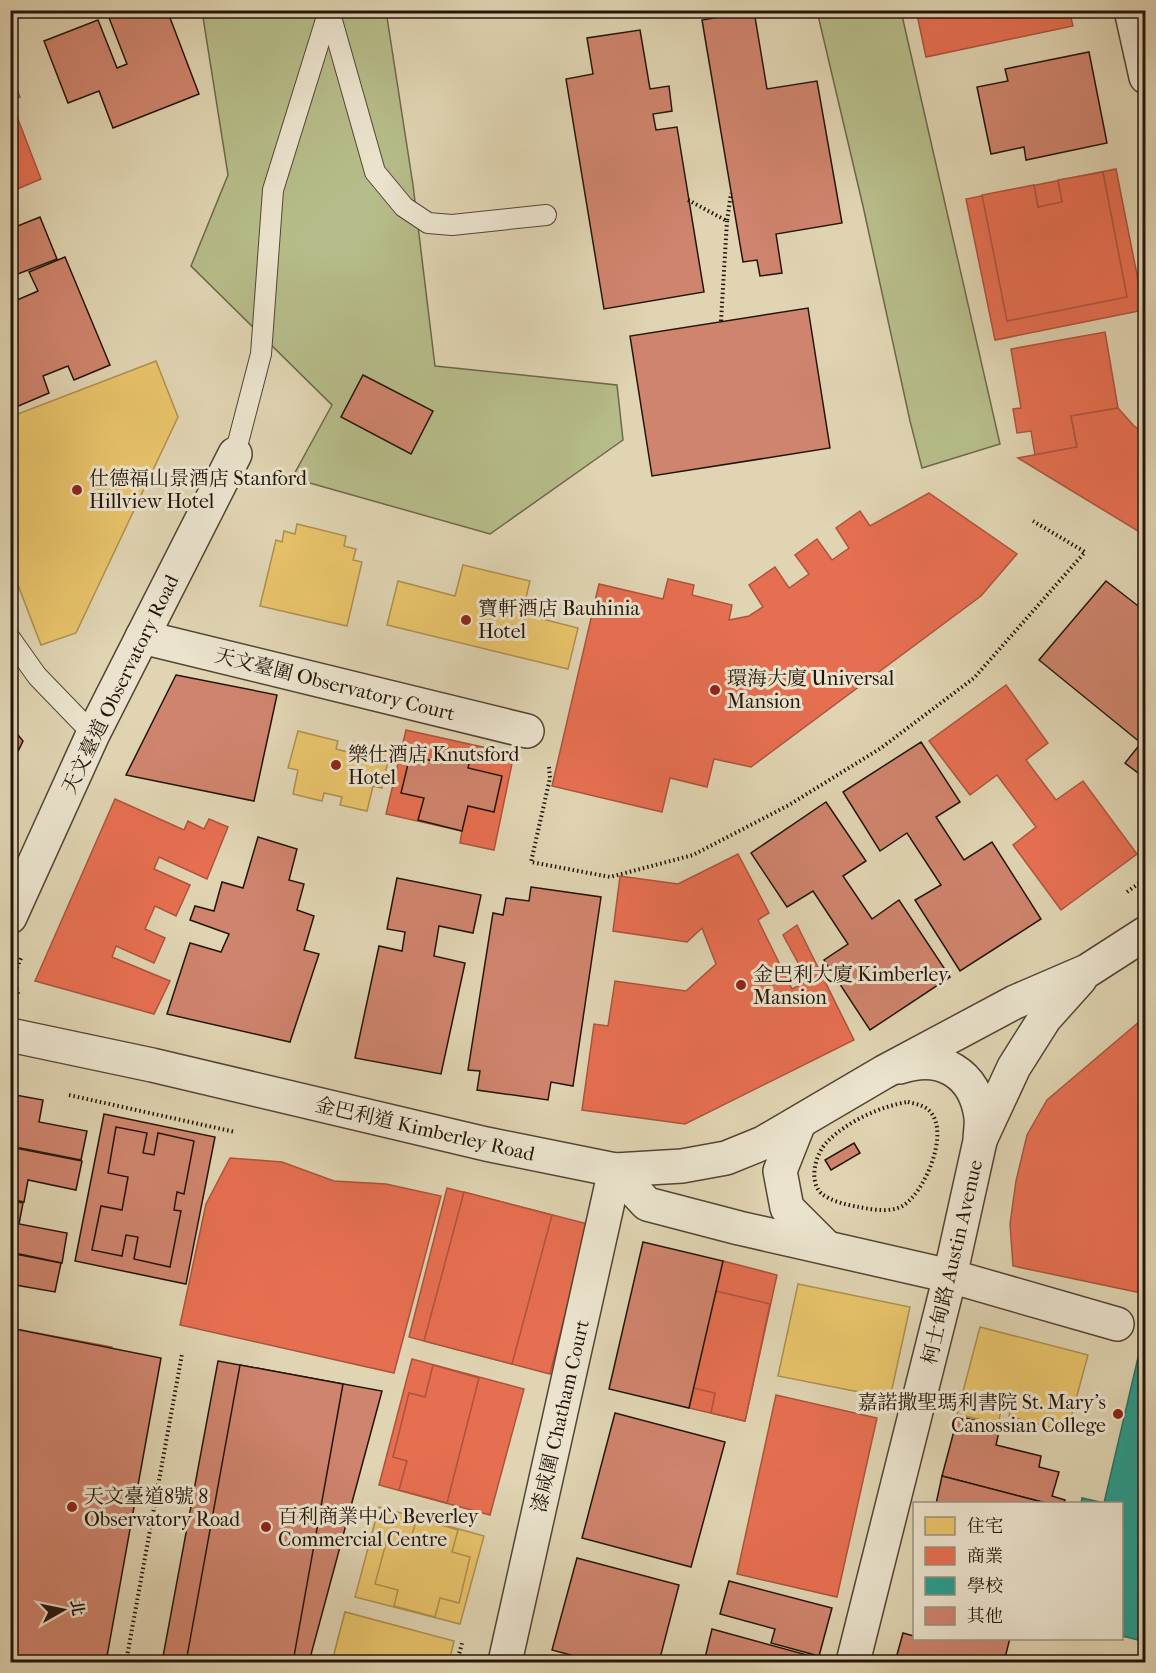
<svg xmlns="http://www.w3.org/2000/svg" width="1156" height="1673" viewBox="0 0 1156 1673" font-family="'IM FELL French Canon','Noto Serif TC',serif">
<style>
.green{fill:#b6bc89;stroke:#6d684a;stroke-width:1.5}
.homes{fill:#e9c46a;stroke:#ae904e;stroke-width:1.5}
.shops{fill:#e76f51;stroke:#ac543c;stroke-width:1.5}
.schools{fill:#2a9d8f;stroke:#287467;stroke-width:1.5}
.building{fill:#cf846d;stroke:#24150b;stroke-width:1.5}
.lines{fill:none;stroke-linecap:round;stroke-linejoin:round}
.service-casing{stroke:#534535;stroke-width:22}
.minor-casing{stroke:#534535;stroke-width:36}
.path{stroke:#24150b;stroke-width:4;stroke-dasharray:1.5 3;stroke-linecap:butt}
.service{stroke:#ebe3cd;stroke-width:20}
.minor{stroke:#ebe3cd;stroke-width:33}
.poi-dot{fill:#8f2418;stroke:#ebe3cd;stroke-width:2}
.labels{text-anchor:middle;stroke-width:6;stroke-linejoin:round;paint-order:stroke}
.poi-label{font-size:20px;fill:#24150b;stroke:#ebe3cd;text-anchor:start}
.street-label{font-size:20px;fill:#24150b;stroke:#ebe3cd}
</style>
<rect width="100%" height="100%" fill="#e0d4b2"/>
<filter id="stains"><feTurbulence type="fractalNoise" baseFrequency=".00333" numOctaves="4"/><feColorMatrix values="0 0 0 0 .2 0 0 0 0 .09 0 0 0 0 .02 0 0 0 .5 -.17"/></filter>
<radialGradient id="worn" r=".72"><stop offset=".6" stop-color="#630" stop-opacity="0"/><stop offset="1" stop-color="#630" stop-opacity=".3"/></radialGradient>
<g class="green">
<path d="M202 11H386L413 185 435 366 617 385 623 440 490 534 292 478 332 405 191 266 228 175Z"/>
<path d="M817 11H901L1000 444 922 468 910 421 863 206Z"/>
</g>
<g class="homes">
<path d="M156 361 178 417 76 633 41 645 10 564V417Z"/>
<path d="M297 524 346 536 344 546 356 549 353 560 362 562 347 626 260 606 276 540 282 542 284 531 295 534Z"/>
<path d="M463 565 530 581 522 614 578 628 568 669 387 625 398 581 455 596Z"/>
<path d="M214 695 264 706 245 797 193 787 199 754 193 753 200 721 209 723Z"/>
<path d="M298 731 338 741 336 749 351 753 353 742 390 752 382 788 373 786 367 811 340 805 342 797 324 793 322 801 293 794 298 770 288 768Z"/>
<path d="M798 1284 910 1307 890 1398 778 1376Z"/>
<path d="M980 1327 1088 1355 1067 1432 1009 1416 1013 1399 1004 1397 998 1424 957 1414Z"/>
<path d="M668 1451 694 1458 688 1483 705 1488 692 1537 674 1532 667 1560 642 1553 649 1527 623 1519 637 1469 662 1475Z"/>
<path d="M379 1507 484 1536 460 1624 355 1597Z"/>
<path d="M417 1518 458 1530 452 1552 470 1557 459 1603 440 1598 435 1617 394 1606 398 1590 375 1584 389 1532 411 1538Z"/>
<path d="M615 1569 652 1578 645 1604 665 1608 652 1655 632 1650 629 1662H598L592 1661 597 1641 574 1634 585 1591 608 1597Z"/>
<path d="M345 1612 416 1631 408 1662H332Z"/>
<path d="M345 1612 454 1641 449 1662H332Z"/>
</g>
<g class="shops">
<path d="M916 10H1069L1073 26 926 57Z"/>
<path d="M10 73 20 97 11 101 41 179 10 192Z"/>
<path d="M1116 169 1144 310 995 340 966 199Z"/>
<path d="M1103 172 1127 297 1007 321 982 195 1034 185 1038 207 1062 202 1058 180Z"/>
<path d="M1105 332 1118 408 1071 416 1077 447 1035 455 1031 431 1017 433 1013 409 1021 408 1011 349Z"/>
<path d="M1118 408 1134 426 1146 434V536L1018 458 1077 447 1071 416Z"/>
<path d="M929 493 1017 554 981 596 751 767 714 759 707 787 670 778 662 812 552 786 599 584 663 599 668 579 694 585 692 595 732 605 729 620 749 616 763 607 749 585 775 567 789 588 809 574 795 555 817 539 832 560 849 548 836 528 860 511 870 526Z"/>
<path d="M1006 685 1048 743 1026 760 1056 800 1083 781 1137 854 1061 910 1013 845 1036 827 997 775 970 795 929 741Z"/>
<path d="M406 730 514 754 494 850 460 843 462 831 386 814Z"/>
<path d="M115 799 184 830 188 821 204 829 209 819 228 827 207 879 159 857 154 869 190 885 176 916 155 906 145 929 165 938 154 963 116 946 112 957 170 981 154 1014 35 981Z"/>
<path d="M738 854 769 913 758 920 792 989 808 981 783 935 797 925 854 1040 685 1124 582 1110 594 1024 608 1026 615 981 686 991 716 964 702 928 687 942 613 931 620 876 678 884Z"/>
<path d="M1146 1016V1294L1013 1266 1010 1224 1016 1181 1027 1135 1047 1100Z"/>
<path d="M230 1158 282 1162 334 1181 386 1184 441 1196 394 1373 180 1325 206 1204Z"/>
<path d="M447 1188 588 1224 550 1374 409 1337Z"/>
<path d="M464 1192 552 1215 512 1364 424 1341Z"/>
<path d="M723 1261 777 1275 745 1421 689 1408Z"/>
<path d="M716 1291 770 1304 745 1421 711 1413 715 1393 693 1388Z"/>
<path d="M10 1328 112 1347 68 1576 87 1580 71 1662H45L10 1656Z"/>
<path d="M412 1359 524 1389 490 1515 379 1485Z"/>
<path d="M433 1365 479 1378 447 1503 399 1490 407 1461 393 1457 409 1393 425 1397Z"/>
<path d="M776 1395 877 1418 837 1597 737 1574Z"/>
</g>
<path class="schools" d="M1140 1349 1146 1351V1642L1122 1636V1504H1081L1082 1498 1104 1503Z"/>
<g class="building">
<path d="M106 10H167L199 94 113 128 99 91 68 103 44 41 98 20 117 68 127 64Z"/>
<path d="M754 11 767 89 817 81 842 223 776 234 782 273 760 276 757 260 743 262 702 20Z"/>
<path d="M640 30 650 89 669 86 672 111 653 114 656 130 677 127 704 292 604 309 566 79 593 74 587 38Z"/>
<path d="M1089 52 1107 143 1026 160 1024 147 991 154 977 87 1008 81 1005 69Z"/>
<path d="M40 217 57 259 10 277V229Z"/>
<path d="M65 257 110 365 74 380 68 366 43 376 49 393 16 407 10 394V303L38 291 29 272Z"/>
<path d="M808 308 830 448 652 476 630 336Z"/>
<path d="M363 375 433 411 411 454 341 417Z"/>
<path d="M1106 581 1146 612V779L1125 763 1141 743 1039 660Z"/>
<path d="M176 675 277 695 254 801 126 775Z"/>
<path d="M10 725 23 741 10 768Z"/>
<path d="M921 742 960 802 936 817 964 860 992 842 1041 919 960 971 915 900 941 885 907 833 880 851 843 792Z"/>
<path d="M446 749 471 755 468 768 502 776 494 812 468 806 462 831 418 820 424 798 401 793 410 756 443 763Z"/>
<path d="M826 802 866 861 843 876 872 919 899 900 950 977 870 1030 824 960 848 944 813 891 787 907 751 853Z"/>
<path d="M258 837 297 849 289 880 304 884 297 910 314 916 304 950 319 954 290 1042 167 1014 190 943 221 952 229 934 190 920 195 906 214 911 222 882 243 888Z"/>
<path d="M397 878 481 895 473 933 439 926 434 956 465 963 441 1074 355 1058 379 946 402 951 405 932 387 929Z"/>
<path d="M531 887 601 897 573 1086 551 1082 548 1100 477 1090 480 1071 468 1070 493 913 503 915 506 898 529 901Z"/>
<path d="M10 1094 43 1100 39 1122 87 1131 81 1160 10 1146Z"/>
<path d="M104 1114 215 1137 186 1284 75 1261Z"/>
<path d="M116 1127 147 1133 143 1153 154 1155 158 1133 194 1141 184 1194 177 1192 174 1210 181 1211 170 1267 134 1259 138 1237 126 1235 122 1256 92 1250 101 1206 122 1210 128 1177 108 1173Z"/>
<path d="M854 1143 860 1153 831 1170 825 1160Z"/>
<path d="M10 1147 82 1161 76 1190 28 1180 24 1202 10 1199Z"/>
<path d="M10 1200 23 1203 19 1224 67 1233 62 1263 10 1252Z"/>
<path d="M643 1242 723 1261 689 1408 609 1389Z"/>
<path d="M10 1253 61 1263 55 1292 10 1284Z"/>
<path d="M10 1328 161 1358 106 1662H45L10 1656Z"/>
<path d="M218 1361 382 1391 309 1662H162Z"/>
<path d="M240 1365 343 1384 293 1662H186Z"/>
<path d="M615 1413 725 1442 691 1567 582 1538Z"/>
<path d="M958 1416 1000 1427 996 1445 1041 1456 1039 1467 1059 1472 1052 1496 1065 1500 1064 1504H1050L942 1476Z"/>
<path d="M942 1476 1050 1504H936Z"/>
<path d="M577 1558 679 1585 659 1662H597L552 1650Z"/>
<path d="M729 1581 832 1608 819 1656 771 1643 775 1629 720 1614Z"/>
<path d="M712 1629 818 1658 817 1662H704Z"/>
<path d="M903 1633 914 1636V1638H1010L1004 1662H895Z"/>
</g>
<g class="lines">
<defs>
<g id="service">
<path d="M329 10 375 172 404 207 428 223 452 225 546 215"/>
<path d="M235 454 261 354 273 190 329 10"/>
<path d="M10 638 37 676 93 734"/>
</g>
<g id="minor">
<path d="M1131 10 1146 77"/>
<path d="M142 637 527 731"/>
<path d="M10 917 93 734 235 454"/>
<path d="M10 1035 152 1065 486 1144 615 1170 682 1166 726 1158 763 1143 884 1072 1015 1002 1087 971 1146 933"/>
<path d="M799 1123 780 1171 787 1208 826 1247"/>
<path d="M981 1138 1014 1067 1045 1018 1080 979"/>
<path d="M615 1170 647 1204 739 1228 950 1276 1117 1324"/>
<path d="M505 1662 615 1170"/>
<path d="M853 1662 950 1276 980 1141C980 1133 982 1125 981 1117 975 1073 941 1053 900 1067"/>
</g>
</defs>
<use href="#service" class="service-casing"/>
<use href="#minor" class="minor-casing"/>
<g class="path">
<path d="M688 200 727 221 731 193"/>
<path d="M721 321 727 221"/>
<path d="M549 767 550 778 531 862 610 877 693 855 789 805 881 748 974 678 1085 552 1033 521"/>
<path d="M1127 892 1146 878"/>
<path d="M18 994 14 975 21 958"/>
<path d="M69 1095 235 1132"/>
<path d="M908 1102C917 1104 927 1106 932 1114 948 1136 925 1191 904 1205 891 1213 874 1210 859 1207 847 1205 830 1201 821 1193 808 1180 816 1153 827 1142 846 1122 881 1106 908 1102Z"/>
<path d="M126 1662 182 1354"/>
<path d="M457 1662 462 1643"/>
</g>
<use href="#service" class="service"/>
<use href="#minor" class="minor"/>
</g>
<g class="poi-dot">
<circle cx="77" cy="490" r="6"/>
<circle cx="466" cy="620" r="6"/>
<circle cx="715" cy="690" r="6"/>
<circle cx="336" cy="765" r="6"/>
<circle cx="741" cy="985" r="6"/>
<circle cx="1118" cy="1414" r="6"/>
<circle cx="72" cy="1507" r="6"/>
<circle cx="266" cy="1527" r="6"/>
</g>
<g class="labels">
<g class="poi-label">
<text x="89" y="485">仕德福山景酒店 Stanford<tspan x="89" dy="23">Hillview Hotel</tspan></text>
<text x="478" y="615">寶軒酒店 Bauhinia<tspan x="478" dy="23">Hotel</tspan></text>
<text x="727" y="685">環海大廈 Universal<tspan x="727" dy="23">Mansion</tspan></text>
<text x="348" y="761">樂仕酒店 Knutsford<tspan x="348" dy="23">Hotel</tspan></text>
<text x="753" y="981">金巴利大廈 Kimberley<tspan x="753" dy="23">Mansion</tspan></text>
<text x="1106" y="1409" text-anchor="end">嘉諾撒聖瑪利書院 St. Mary's<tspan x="1106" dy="23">Canossian College</tspan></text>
<text x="84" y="1503">天文臺道8號 8<tspan x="84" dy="23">Observatory Road</tspan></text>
<text x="278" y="1523">百利商業中心 Beverley<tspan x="278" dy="23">Commercial Centre</tspan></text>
</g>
<g class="street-label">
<text transform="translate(120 684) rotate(-64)" y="7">天文臺道 Observatory Road</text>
<text transform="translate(335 684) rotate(14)" y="7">天文臺圍 Observatory Court</text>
<text transform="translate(425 1129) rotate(13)" y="7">金巴利道 Kimberley Road</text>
<text transform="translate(952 1262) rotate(-77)" y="7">柯士甸路 Austin Avenue</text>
<text transform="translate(560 1416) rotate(-77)" y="7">漆咸圍 Chatham Court</text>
</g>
</g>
<rect width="1156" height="1673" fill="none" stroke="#e0d4b2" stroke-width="36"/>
<rect x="12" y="12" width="1132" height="1649" fill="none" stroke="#24150b" stroke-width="3"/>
<rect x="18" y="18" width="1120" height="1637" fill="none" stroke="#24150b" stroke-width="1.5"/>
<rect x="913" y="1502" width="210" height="138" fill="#ebe3cd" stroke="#9b917f" stroke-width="1.5"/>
<rect x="925" y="1517" width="30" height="18" fill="#e9c46a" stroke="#9b917f" stroke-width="1.5"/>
<text x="967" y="1532" font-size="18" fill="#24150b">住宅</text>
<rect x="925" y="1547" width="30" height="18" fill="#e76f51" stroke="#9b917f" stroke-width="1.5"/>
<text x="967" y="1562" font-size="18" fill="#24150b">商業</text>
<rect x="925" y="1577" width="30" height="18" fill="#2a9d8f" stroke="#9b917f" stroke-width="1.5"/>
<text x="967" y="1592" font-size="18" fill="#24150b">學校</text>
<rect x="925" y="1607" width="30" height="18" fill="#cf846d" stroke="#9b917f" stroke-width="1.5"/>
<text x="967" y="1622" font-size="18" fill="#24150b">其他</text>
<g transform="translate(63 1610) rotate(81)" stroke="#ebe3cd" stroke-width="4.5" paint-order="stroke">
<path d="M0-4.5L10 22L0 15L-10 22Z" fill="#24150b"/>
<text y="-9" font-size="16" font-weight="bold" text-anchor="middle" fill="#24150b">北</text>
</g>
<rect width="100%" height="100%" filter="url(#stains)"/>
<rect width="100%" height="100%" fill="url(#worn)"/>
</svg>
